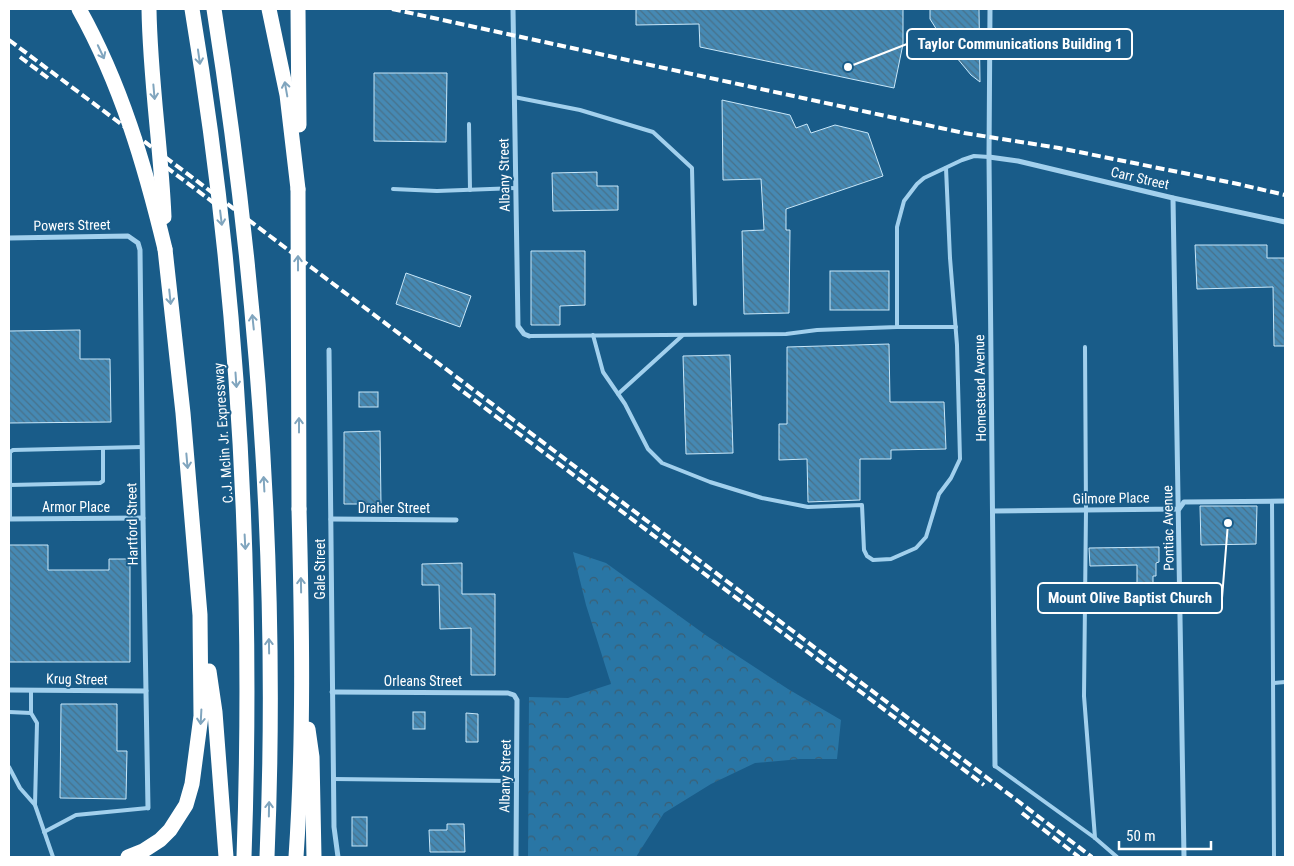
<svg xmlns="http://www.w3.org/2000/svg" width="1294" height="866" viewBox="0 0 1294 866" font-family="'Roboto Condensed',sans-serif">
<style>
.forest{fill:url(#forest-crowns)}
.building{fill:url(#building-back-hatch);stroke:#c8e7f9}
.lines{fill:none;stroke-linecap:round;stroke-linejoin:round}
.lane{stroke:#a2d0ed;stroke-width:4}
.street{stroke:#a2d0ed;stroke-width:5}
.highway{stroke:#fff;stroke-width:15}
.rail{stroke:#fff;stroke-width:4;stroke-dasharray:9 4;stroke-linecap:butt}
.highway-bridge{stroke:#fff;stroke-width:15}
.oneway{stroke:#80a5be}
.labels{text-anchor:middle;stroke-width:4;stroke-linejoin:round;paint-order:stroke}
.street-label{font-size:14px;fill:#fff;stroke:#195c89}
.leader{fill:none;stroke:#fff;stroke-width:2}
.callout-dot{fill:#fff;stroke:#195c89;stroke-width:2}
.callout{fill:#195c89;stroke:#fff;stroke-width:2}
.callout-label{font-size:15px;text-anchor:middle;font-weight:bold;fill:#fff}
</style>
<defs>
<pattern id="forest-crowns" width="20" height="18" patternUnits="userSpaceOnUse" patternTransform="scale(1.25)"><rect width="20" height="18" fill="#2976a5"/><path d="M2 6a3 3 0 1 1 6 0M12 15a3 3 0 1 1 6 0" fill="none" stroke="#3c5f74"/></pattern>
<pattern id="building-back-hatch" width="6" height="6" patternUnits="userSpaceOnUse" patternTransform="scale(1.25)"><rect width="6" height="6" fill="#4689b3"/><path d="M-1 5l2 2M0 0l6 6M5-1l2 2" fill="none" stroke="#48718a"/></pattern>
</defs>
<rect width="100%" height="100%" fill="#195c89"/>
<path class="forest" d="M573 552 606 563 707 636 788 689 841 720 837 759H800L755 763 711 784 664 813 636 857H528L529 697 568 698 611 684 586 605Z"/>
<g class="building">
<path d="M636 9H903V44L894 88 700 47 699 24 636 25Z"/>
<path d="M930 9H979L980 82 971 75 947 46 930 19Z"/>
<path d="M374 73H447L446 142 374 141Z"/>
<path d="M722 100 790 115 796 128 807 124 811 133 835 125 868 133 883 176 786 209V230H790L789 313 744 314 742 231 764 230 761 179 723 180Z"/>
<path d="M597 172V186H618V210L553 211 552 173Z"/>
<path d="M1195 245H1267V258H1285V346H1274L1273 287 1197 289Z"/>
<path d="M531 251H585V305L560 306V325H531Z"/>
<rect x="830" y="271" width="59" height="39"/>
<path d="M406 273 471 296 460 327 396 304Z"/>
<path d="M80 330V359H110L111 422 9 423V331Z"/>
<path d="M889 344 890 402H944L946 449 891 450V459H860V500L808 502 807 459 779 460V424H787V347Z"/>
<path d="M730 355 733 453 686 454 683 356Z"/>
<rect x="359" y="392" width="19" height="15"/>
<path d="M380 431 381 504H344V432Z"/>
<path d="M1200 506H1257L1256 544 1201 545Z"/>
<path d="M9 545H48V570H109V559H130V662H9Z"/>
<path d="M1159 547V562L1156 563V576H1153V611H1131V591H1137V565L1090 566 1089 548Z"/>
<path d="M462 563V594H495V675H471V628L440 629 439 585H422V564Z"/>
<path d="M61 704H117V751H127L126 799 60 798Z"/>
<rect x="413" y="712" width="12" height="17"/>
<path d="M466 713 478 714V742H466Z"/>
<rect x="352" y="817" width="15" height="29"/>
<path d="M447 824H464L465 852H430L429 830H447Z"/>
</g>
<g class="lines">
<g class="lane">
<path d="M514 97 580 110 653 132 692 168 695 304"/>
<path d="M469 124 470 190"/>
<path d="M393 189 437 191 516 188"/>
<path d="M897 327H956"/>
<path d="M593 335 603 372 625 404 648 449 662 463 710 482 762 498 808 507 862 505 864 550 867 556 873 560 891 559 916 548 926 537 939 494 951 478 960 459 957 345 950 258 946 168"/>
<path d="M529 336 786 334 817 330 897 327V227L904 201 917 184 924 178 962 160 974 156 989 157"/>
<path d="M1085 347 1086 510 1084 696 1095 838"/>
<path d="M618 394 683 335"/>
<path d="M10 485 100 483 103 481V448"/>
<path d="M1272 501 1274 857"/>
<path d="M10 519V452L13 450 142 447"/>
<path d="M1274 683 1285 682"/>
<path d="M9 712 31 713 37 723 35 805 53 857"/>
<path d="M31 713V690"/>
<path d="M995 766 1095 838 1117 857"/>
<path d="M9 767 20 788 35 805"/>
<path d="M333 779 517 781"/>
<path d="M44 832 76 815 148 808"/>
</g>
<g class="street">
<path d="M513 9 518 326 524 334 529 336"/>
<path d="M990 9 989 157 995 766"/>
<path d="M989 157 1018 161 1173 198 1285 222"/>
<path d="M1173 198 1184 857"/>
<path d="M9 238 128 236 138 243 140 250 143 518 148 808"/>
<path d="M329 350 334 827 338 857"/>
<path d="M993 511 1179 509 1184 502 1285 501"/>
<path d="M9 519 143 518"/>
<path d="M331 519 456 520"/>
<path d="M9 690 146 691"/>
<path d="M332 692 508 693 514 695 517 700 516 857"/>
</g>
<g class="highway">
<path d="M192 9C239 289 254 574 244 857"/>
<path d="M214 9C258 289 279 574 267 857"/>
<path d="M269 9 287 95 298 189"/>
<path d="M298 9 299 125"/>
<path d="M209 671 215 712 226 857"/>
<path d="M308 729 312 757 314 857"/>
<path d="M128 857 143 851 160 840 170 830 186 805 192 784 201 716 200 615 183 413 165 249"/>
<path d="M296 857C304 741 302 625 299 509"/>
</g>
<g class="rail">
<path d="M392 9 964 133 1059 148 1238 184 1285 195"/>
<path d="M9 40 193 178 1092 857"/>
<path d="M20 57 48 78"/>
<path d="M166 167 226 212"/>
<path d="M453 384 984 785"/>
<path d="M1022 813 1079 857"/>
</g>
<g class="highway-bridge">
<path d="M79 9C121 84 145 166 165 249"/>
<path d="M149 9C150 78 161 147 164 217"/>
<path d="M298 189 299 509"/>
</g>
</g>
<defs><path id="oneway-shaft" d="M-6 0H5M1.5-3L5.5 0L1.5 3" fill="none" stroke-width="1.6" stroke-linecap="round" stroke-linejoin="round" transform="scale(1.25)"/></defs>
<g class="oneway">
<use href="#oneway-shaft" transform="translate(101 52) rotate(65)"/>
<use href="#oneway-shaft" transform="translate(199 57) rotate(82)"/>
<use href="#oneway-shaft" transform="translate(286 89) rotate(-100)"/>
<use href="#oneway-shaft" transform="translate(154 92) rotate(85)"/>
<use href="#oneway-shaft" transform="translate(221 218) rotate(83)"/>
<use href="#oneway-shaft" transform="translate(298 263) rotate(-90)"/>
<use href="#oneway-shaft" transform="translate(170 297) rotate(84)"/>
<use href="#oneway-shaft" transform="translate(253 322) rotate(-96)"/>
<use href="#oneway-shaft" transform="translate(236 380) rotate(86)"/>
<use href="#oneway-shaft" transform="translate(299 425) rotate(-90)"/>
<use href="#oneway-shaft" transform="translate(187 461) rotate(85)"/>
<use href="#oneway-shaft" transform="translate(264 484) rotate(-93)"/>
<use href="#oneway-shaft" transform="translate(245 542) rotate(87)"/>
<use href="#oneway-shaft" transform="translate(301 585) rotate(-91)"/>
<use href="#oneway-shaft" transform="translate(269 646) rotate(-91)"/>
<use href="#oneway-shaft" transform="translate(201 717) rotate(93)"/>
<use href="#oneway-shaft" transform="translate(269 809) rotate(-89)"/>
</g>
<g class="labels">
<g class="street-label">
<text transform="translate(504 175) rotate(-91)" y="5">Albany Street</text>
<text transform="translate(1140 178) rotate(13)" y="5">Carr Street</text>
<text transform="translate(72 225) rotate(-1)" y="5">Powers Street</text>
<text transform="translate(980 388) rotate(-91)" y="5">Homestead Avenue</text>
<text transform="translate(223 433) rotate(-94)" y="5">C.J. Mclin Jr. Expressway</text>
<text transform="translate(1111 498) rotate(-1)" y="5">Gilmore Place</text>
<text x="76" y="512">Armor Place</text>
<text x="394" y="513">Draher Street</text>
<text transform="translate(132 524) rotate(-91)" y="5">Hartford Street</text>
<text transform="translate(1168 528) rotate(-91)" y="5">Pontiac Avenue</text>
<text transform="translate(320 569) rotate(-90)" y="5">Gale Street</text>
<text transform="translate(77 679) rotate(1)" y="5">Krug Street</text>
<text x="423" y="686">Orleans Street</text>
<text transform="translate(505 776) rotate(-89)" y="5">Albany Street</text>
</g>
</g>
<path class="leader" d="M848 67L907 44M1228 523L1222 598"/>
<g class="callout-dot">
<circle cx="848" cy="67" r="5"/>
<circle cx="1228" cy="523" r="5"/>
</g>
<g class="callout">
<rect x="907" y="29" width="225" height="30" rx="5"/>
<rect x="1038" y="583" width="184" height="30" rx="5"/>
</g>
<g class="callout-label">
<text x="1020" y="49">Taylor Communications Building 1</text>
<text x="1130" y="603">Mount Olive Baptist Church</text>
</g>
<rect width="1294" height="866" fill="none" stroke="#ffffff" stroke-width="20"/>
<path d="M1119 841v8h92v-8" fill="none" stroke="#ffffff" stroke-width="2.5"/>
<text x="1126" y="841" font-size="15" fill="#ffffff" stroke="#195c89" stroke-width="4" paint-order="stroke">50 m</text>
</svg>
